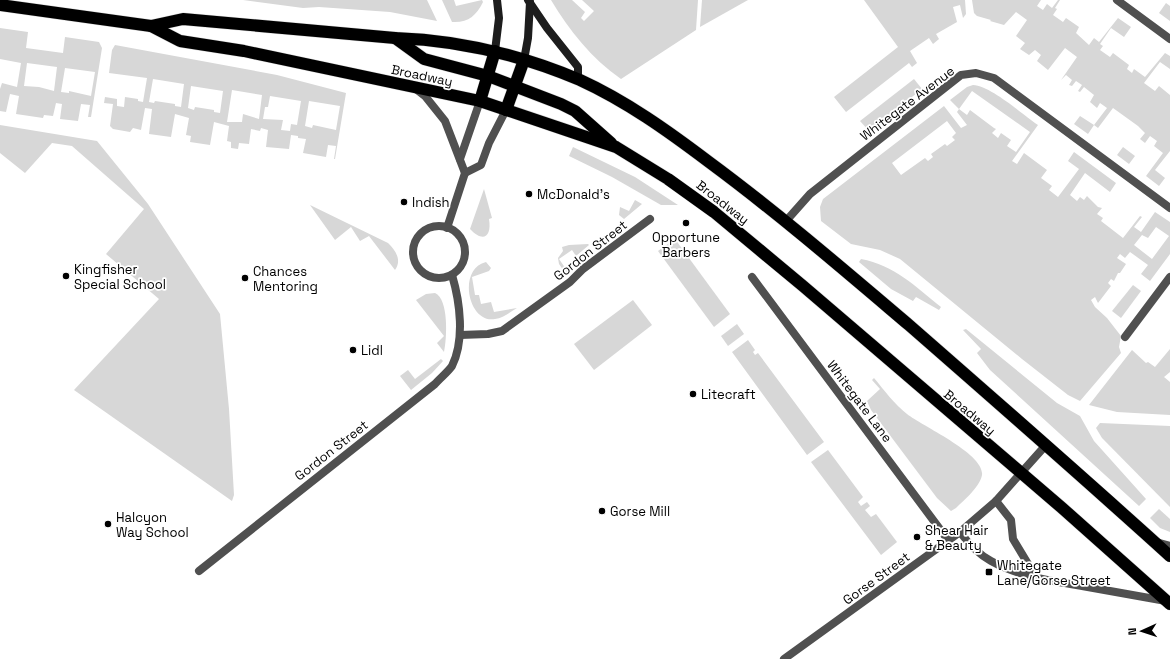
<svg xmlns="http://www.w3.org/2000/svg" width="1170" height="659" viewBox="0 0 1170 659" font-family="'Space Grotesk',sans-serif">
<style>
.green{fill:#d7d7d7;fill-rule:evenodd}
.lines{fill:none;stroke-linecap:round;stroke-linejoin:round}
.highway-casing{stroke:#dbdbdb;stroke-width:13}
.street{stroke:#505050;stroke-width:8}
.secondary{stroke:#1d1d1d;stroke-width:8}
.highway{stroke:#000;stroke-width:12}
.poi-dot{fill:#000;stroke:#fff;stroke-width:1.5}
.labels{text-anchor:middle;stroke-width:3.5;stroke-linejoin:round;paint-order:stroke}
.street-label{font-size:13px;fill:#000;stroke:#fff}
.poi-label{font-size:13px;fill:#000;stroke:#fff;text-anchor:start}
</style>
<rect width="100%" height="100%" fill="#fff"/>
<g class="green">
<path d="M243 0H427L437 21 390 12 319 7 303 8Z"/>
<path d="M442 0H454L456 6 482 0 483 2C476 16 468 23 452 22Z"/>
<path d="M551 0H572L585 12 581 18 584 21 594 11 582 0H698L696 30 621 79C592 59 569 30 551 0Z"/>
<path d="M702 0H748L700 27Z"/>
<path d="M864 0H965L966 14 963 18 960 5 953 7 957 22 936 34 939 39 933 44 929 38 910 51 917 63 912 67 909 63 846 112 834 97 898 47Z"/>
<path d="M972 0H1041L1037 6 1043 10 1047 4 1052 8 1058 0H1060L1055 8 1057 9 1053 15 1063 22 1066 18 1079 27 1076 33 1089 45 1094 38 1099 42 1118 18 1131 27 1124 37 1111 28 1100 44 1103 46 1100 50 1110 57 1113 53 1129 65 1127 69 1132 73 1134 69 1145 77 1165 53 1170 56V69L1160 62 1144 83 1155 91 1159 86 1170 95V151L1155 170 1165 178 1159 186 1146 176 1163 153 1154 146 1157 141 1150 136 1145 143 1140 139 1145 133 1138 126 1113 108 1098 128 1094 125 1088 134 1074 124 1080 116 1094 125 1107 108 1100 103 1097 108 1090 102 1094 95 1084 87 1080 92 1078 91 1082 85 1076 81 1072 86 1069 85 1072 80 1066 75 1061 80 1077 57 1065 48 1048 70 1037 61 1041 55 1035 50 1029 55 1020 49 1025 43 1016 36 1027 20 1016 12 1004 25 990 21 991 20 977 16 974 13Z"/>
<path d="M1166 3 1170 6V21L1159 13Z"/>
<path d="M0 28 28 32 26 48 63 53 65 37 99 42 102 48 91 117H88L90 105 81 104 78 121 60 119 62 104 56 103 53 116 44 115 43 118 16 114 19 96 10 94 6 112 0 111V89L2 83 17 87 21 63 0 59ZM27 63 57 67 54 91 39 87 24 86ZM65 68 95 72 91 96 69 91V93L61 92Z"/>
<path d="M115 45 277 75 346 93 335 159H334L336 146 328 145 326 157 303 153 306 139 298 138V136L291 135 289 149 266 147 268 130 261 128 260 131 251 129 249 144 239 143 238 149 231 148V142L227 141 229 126 214 122 210 145 190 142 191 136 186 135 189 118 175 114 171 137 149 134 152 109 145 108 141 130 133 128 130 132 113 129 110 126 113 104 104 103 105 97 117 99V106L124 107 125 97 138 99V101L143 102 147 78 109 73 112 50ZM153 79 184 84 181 107 175 106V104L155 101 154 103 149 102ZM191 86 223 91 220 113 214 112V110L195 107 194 110 188 108ZM232 90 262 95 259 119 243 114 242 122H227ZM270 96 301 101 297 125 291 124 290 131 281 130 283 120 263 119 265 107H268ZM309 101 340 106 336 130 313 125 312 128 305 126Z"/>
<path d="M914 79 922 89 869 131 860 121Z"/>
<path d="M973 85C991 86 1022 114 1038 125L1012 161 1017 164 1024 153 1047 170 1041 178 1052 186 1049 190 1058 197 1079 169 1068 161 1074 152 1116 183 1110 192 1085 173 1070 195 1077 201 1080 197 1084 200 1087 196 1098 207 1102 208 1097 214 1103 218 1101 221 1123 238 1140 216 1142 217 1134 227 1141 232 1155 212 1170 222V254L1150 281 1141 274 1148 265 1130 252 1125 258 1120 254 1117 258 1126 264 1120 273H1118L1114 281 1111 279 1108 283 1111 286 1098 303 1095 297 1091 300 1095 307 1107 318 1121 336 1119 347 1121 353 1080 401 1068 395 1022 359 900 259 880 250 851 244 821 221 820 207 823 199 944 106 961 128 967 125 957 112 959 109 950 100 967 87ZM972 91 1030 132 1016 152 1007 146 1011 140 1001 133 998 138 992 133 996 129 994 128 970 110 967 115 959 109ZM947 121 956 133 952 137 955 140 947 146 945 144 931 154 933 157 928 161 925 158 901 175 892 163ZM1156 227 1169 236 1152 259 1134 245 1142 235 1148 238Z"/>
<path d="M0 125 97 141 148 204 220 314 229 409 234 495 232 501 74 390 159 299 106 254 144 209 72 146 52 143 25 173 0 153Z"/>
<path d="M573 147 635 177 678 205H661L612 177 569 156Z"/>
<path d="M1123 147 1135 156 1129 164 1117 155Z"/>
<path d="M484 189 492 218 489 219C492 237 483 243 470 229Z"/>
<path d="M635 200 642 204 624 219 619 215 620 207 629 211Z"/>
<path d="M310 205 388 243C396 251 402 260 395 270L369 236 360 241 351 227 335 240Z"/>
<path d="M675 239 730 314 714 327 658 251Z"/>
<path d="M588 244 589 245 576 256 572 250 559 259 568 272 566 274 559 264 558 258 563 251 562 247 569 245Z"/>
<path d="M861 259C894 265 916 287 941 307L939 310 916 297 913 301 891 289 859 262Z"/>
<path d="M486 262 491 268 489 271 472 277 475 295H479L481 304 491 302 494 312 517 308C510 312 503 318 495 319 468 324 457 269 486 262Z"/>
<path d="M1133 285 1141 291 1121 318 1112 311Z"/>
<path d="M435 293C449 299 447 339 444 352L437 343 444 336 416 300 426 294Z"/>
<path d="M633 300 652 325 594 370 574 344Z"/>
<path d="M737 324 744 334 728 346 721 336Z"/>
<path d="M966 329 1057 403 1080 416 1094 441 1146 499 1139 506 990 370 977 353 981 349 963 330Z"/>
<path d="M748 340 755 350 753 352 755 355 758 353 824 442 807 455 732 352Z"/>
<path d="M1170 349V372L1164 377 1170 382V415L1117 412 1089 405 1132 350 1146 363 1148 362 1155 367Z"/>
<path d="M441 359 443 361 432 373 411 390 400 376 408 370 415 379Z"/>
<path d="M874 378C884 390 895 405 907 414 922 426 985 454 982 475 980 487 964 500 956 508L951 511 937 498 871 410 867 401 880 389 872 380Z"/>
<path d="M1100 423 1170 426V507L1102 438 1096 428Z"/>
<path d="M828 450 863 497 858 502 861 506 867 502 870 506 865 510 871 517 876 514 897 542 881 555 811 462Z"/>
<path d="M1159 509 1170 519V532L1160 528 1150 518Z"/>
</g>
<g class="lines">
<defs>
<g id="highway">
<path d="M0 5 151 26 180 41 244 51 480 101 616 147 668 179 714 212 803 286 1061 507 1170 604"/>
<path d="M151 26 183 19 395 38C458 40 521 55 580 80 626 101 668 131 709 162 778 213 843 269 909 325 996 401 1084 478 1170 556"/>
<path d="M395 38 424 59 488 76 561 104 575 111 611 143"/>
<path d="M480 101 495 51"/>
<path d="M506 110 524 60"/>
</g>
</defs>
<use href="#highway" class="highway-casing"/>
<g class="street">
<path d="M1117 0 1170 39"/>
<path d="M416 89 425 96 445 121 465 173 447 228"/>
<path d="M460 159 480 101"/>
<path d="M465 173 481 165 489 143 506 110"/>
<path d="M786 221 810 194 961 75 976 73 994 78 1170 208"/>
<circle cx="439" cy="252" r="26"/>
<path d="M752 277 948 540"/>
<path d="M460 335 488 334 502 331 570 282 583 269 650 219"/>
<path d="M1125 337 1170 277"/>
<path d="M996 501 1011 520 1013 539 1036 577"/>
<path d="M960 532C968 543 978 554 991 561 1018 576 1051 581 1082 586 1110 591 1138 596 1166 601"/>
<path d="M1156 542 1170 546"/>
<path d="M199 571 435 384C440 378 448 372 452 366 465 340 460 302 452 275"/>
<path d="M784 659 960 532 996 501 1046 445"/>
</g>
<g class="secondary">
<path d="M528 0 547 28 578 67V80"/>
<path d="M495 51 499 18 497 0"/>
<path d="M524 60 528 38 530 2"/>
</g>
<use href="#highway" class="highway"/>
</g>
<g class="poi-dot">
<circle cx="529" cy="194" r="4"/>
<circle cx="404" cy="202" r="4"/>
<circle cx="686" cy="223" r="4"/>
<circle cx="66" cy="276" r="4"/>
<circle cx="245" cy="278" r="4"/>
<circle cx="353" cy="350" r="4"/>
<circle cx="693" cy="394" r="4"/>
<circle cx="602" cy="511" r="4"/>
<circle cx="108" cy="524" r="4"/>
<circle cx="917" cy="537" r="4"/>
<rect x="985" y="568" width="8" height="8" rx="2"/>
</g>
<g class="labels">
<g class="street-label">
<text transform="translate(422 75) rotate(12)" y="5">Broadway</text>
<text transform="translate(907 103) rotate(-37)" y="5">Whitegate Avenue</text>
<text transform="translate(723 202) rotate(38)" y="5">Broadway</text>
<text transform="translate(590 250) rotate(-38)" y="5">Gordon Street</text>
<text transform="translate(860 401) rotate(53)" y="5">Whitegate Lane</text>
<text transform="translate(970 412) rotate(40)" y="5">Broadway</text>
<text transform="translate(331 450) rotate(-38)" y="5">Gordon Street</text>
<text transform="translate(876 578) rotate(-36)" y="5">Gorse Street</text>
</g>
<g class="poi-label">
<text x="537" y="199">McDonald's</text>
<text x="412" y="207">Indish</text>
<text x="686" y="242" text-anchor="middle">Opportune<tspan x="686" dy="15">Barbers</tspan></text>
<text x="74" y="274">Kingfisher<tspan x="74" dy="15">Special School</tspan></text>
<text x="253" y="276">Chances<tspan x="253" dy="15">Mentoring</tspan></text>
<text x="361" y="355">Lidl</text>
<text x="701" y="399">Litecraft</text>
<text x="610" y="516">Gorse Mill</text>
<text x="116" y="522">Halcyon<tspan x="116" dy="15">Way School</tspan></text>
<text x="925" y="535">Shear Hair<tspan x="925" dy="15">&amp; Beauty</tspan></text>
<text x="997" y="570">Whitegate<tspan x="997" dy="15">Lane/Gorse Street</tspan></text>
</g>
</g>
<g transform="translate(1142 631) rotate(267)" stroke="#ffffff" stroke-width="3" paint-order="stroke">
<path d="M0-3L7 15L0 10L-7 15Z" fill="#000000"/>
<text y="-6" font-size="11" font-weight="bold" text-anchor="middle" fill="#000000">N</text>
</g>
</svg>
